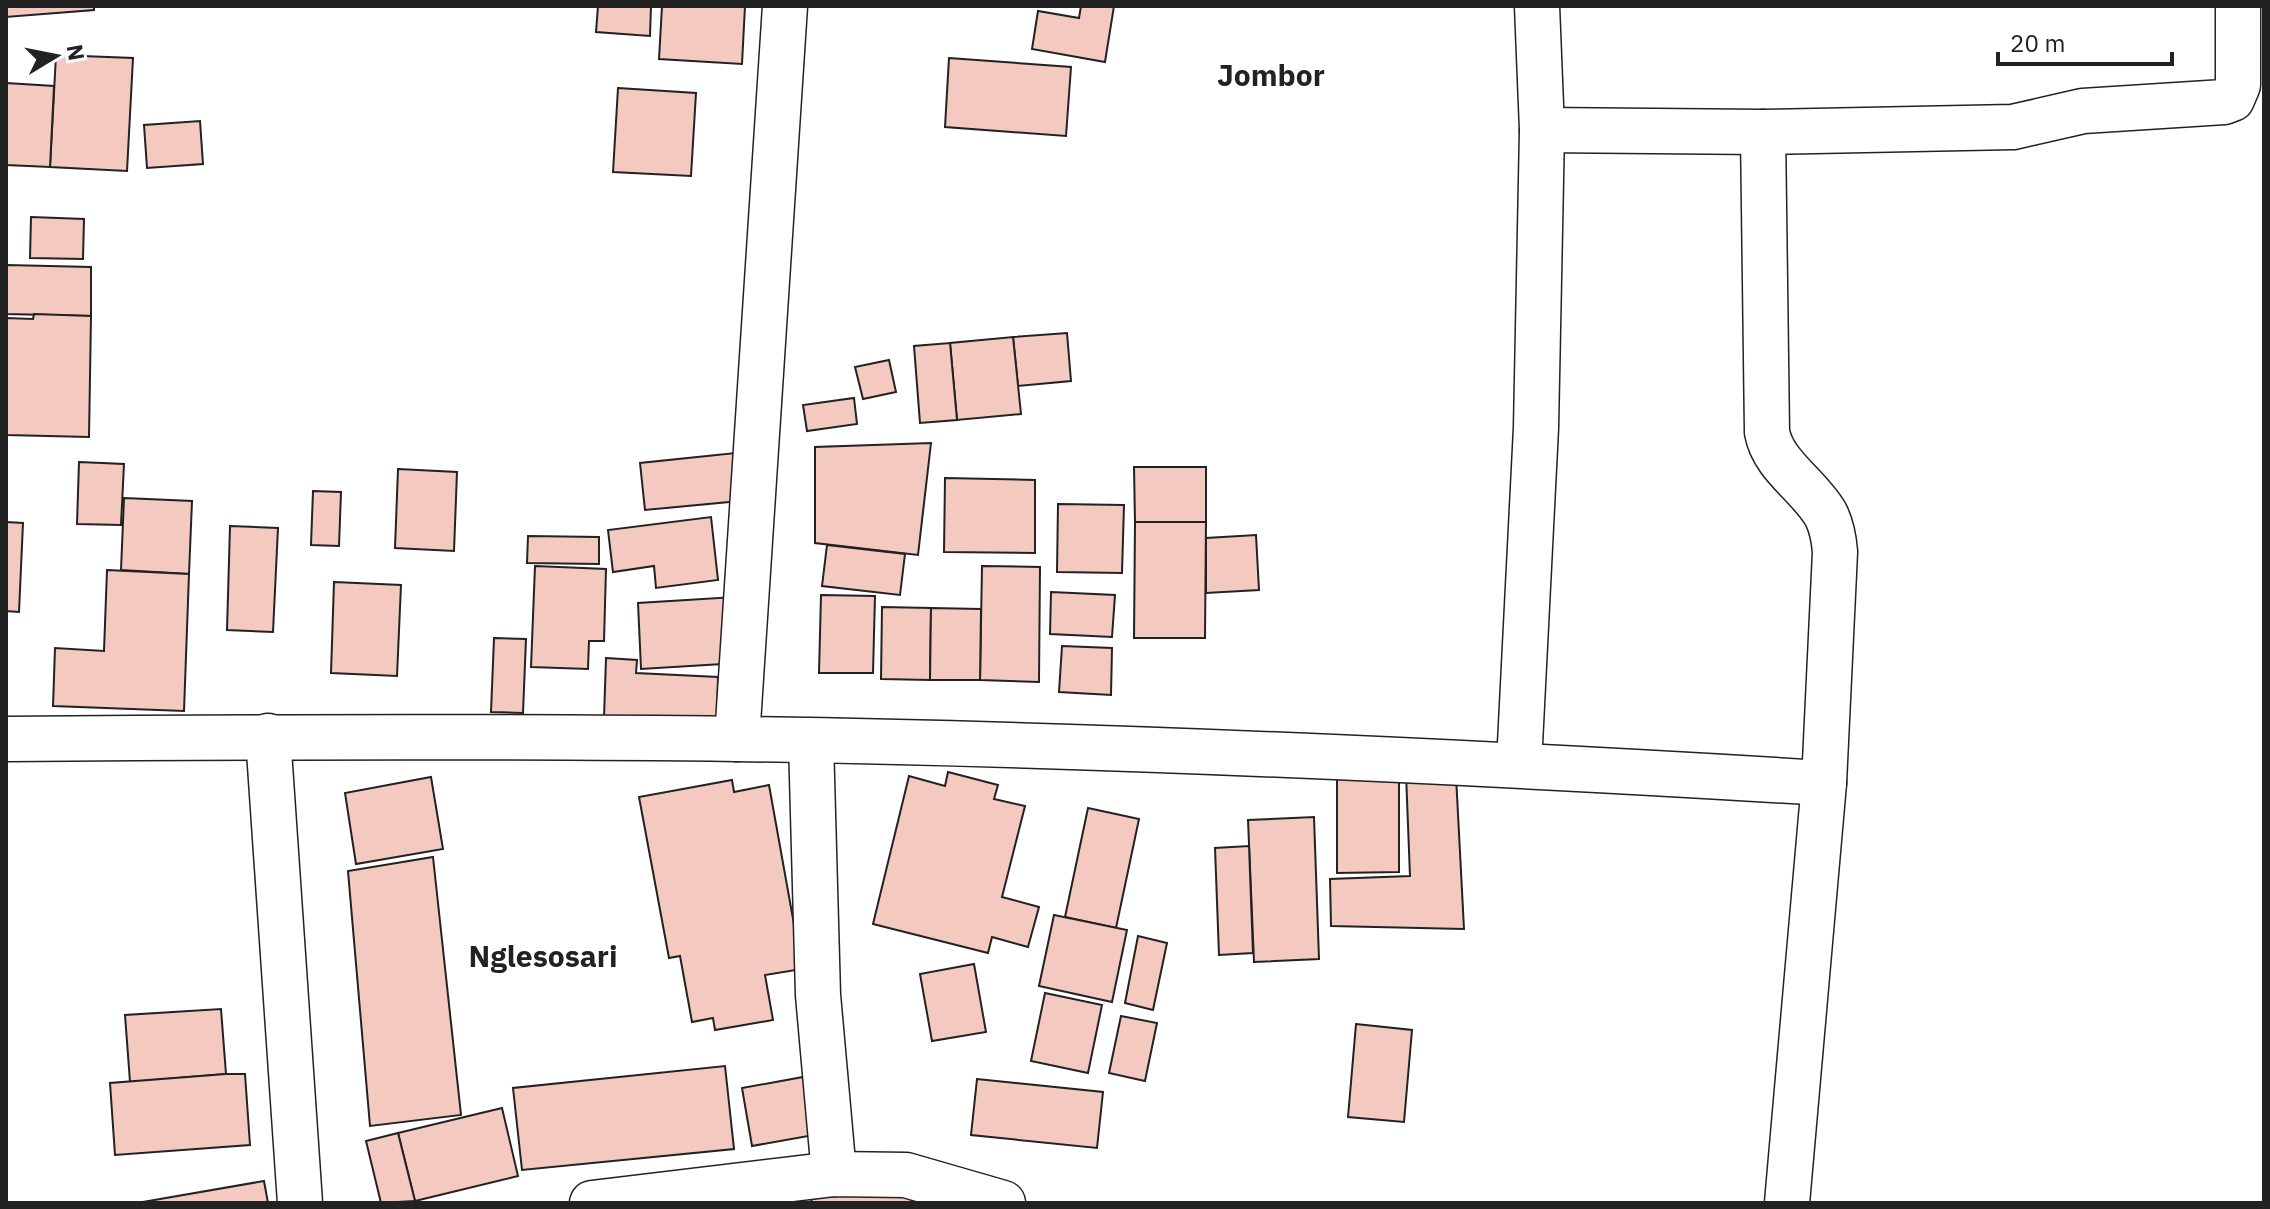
<svg xmlns="http://www.w3.org/2000/svg" width="2270" height="1209" viewBox="0 0 2270 1209" font-family="'IBM Plex Sans',sans-serif">
<style>
.building{fill:#f3c9c0;stroke:#222;stroke-width:2}
.lines{fill:none;stroke-linecap:round;stroke-linejoin:round}
.street-casing{stroke:#222;stroke-width:47}
.street{stroke:#fff;stroke-width:44}
.labels{text-anchor:middle;stroke-width:6;stroke-linejoin:round;paint-order:stroke}
.quarter-label{font-size:30px;font-weight:bold;fill:#222;stroke:#fff}
</style>
<rect width="100%" height="100%" fill="#fff"/>
<g class="building">
<path d="M6 6H94V10L6 17Z"/>
<path d="M598 6H651L650 36 596 32Z"/>
<path d="M662 6H745L742 64 659 59Z"/>
<path d="M1081 6H1114L1105 62 1032 49 1038 11 1079 18Z"/>
<path d="M56 55 133 58 127 171 50 167Z"/>
<path d="M949 58 1071 67 1066 136 945 127Z"/>
<path d="M6 83 54 86 50 167 6 165Z"/>
<path d="M618 88 696 93 691 176 613 172Z"/>
<path d="M200 121 203 164 147 168 144 125Z"/>
<path d="M31 217 84 219 83 259 30 258Z"/>
<path d="M6 265 91 267V316L6 314Z"/>
<path d="M34 314 91 316 89 437 6 435V318L33 319Z"/>
<path d="M1067 333 1071 381 1018 386 1013 337Z"/>
<path d="M1013 337 1021 414 957 420 950 343Z"/>
<path d="M950 343 957 420 920 423 914 346Z"/>
<path d="M889 360 896 392 863 399 855 367Z"/>
<path d="M854 398 857 424 807 431 803 405Z"/>
<path d="M931 443 918 555 815 543V447Z"/>
<path d="M745 452 750 500 645 510 640 463Z"/>
<path d="M79 462 124 464 121 525 77 524Z"/>
<path d="M1134 467H1206V522H1135Z"/>
<path d="M398 469 457 472 454 551 395 548Z"/>
<path d="M945 478 1035 480V553L944 552Z"/>
<path d="M313 491 341 492 339 546 311 545Z"/>
<path d="M124 498 192 501 189 574 121 570Z"/>
<path d="M1058 504 1124 505 1122 573 1057 572Z"/>
<path d="M711 517 718 580 656 588 654 566 613 572 608 530Z"/>
<path d="M6 522 23 523 19 612 6 611Z"/>
<path d="M1135 522H1206L1205 638H1134Z"/>
<path d="M230 526 278 528 273 632 227 630Z"/>
<path d="M1256 535 1259 590 1206 593V538Z"/>
<path d="M528 536 599 537V564L527 563Z"/>
<path d="M827 545 905 554 900 595 822 586Z"/>
<path d="M535 566 606 569 604 641H589L588 669 531 667Z"/>
<path d="M982 566 1040 567 1039 682 980 680Z"/>
<path d="M107 570 189 574 184 711 53 706 55 648 104 651Z"/>
<path d="M334 582 401 585 397 676 331 673Z"/>
<path d="M1051 592 1115 595 1112 637 1050 634Z"/>
<path d="M821 595 875 596 873 673H819Z"/>
<path d="M735 597 739 663 641 669 638 603Z"/>
<path d="M882 607 931 608 930 680 881 679Z"/>
<path d="M931 608 981 609 980 680H930Z"/>
<path d="M494 638 526 639 523 713 491 712Z"/>
<path d="M1062 646 1112 648 1111 695 1059 692Z"/>
<path d="M606 658 637 660 636 673 718 677 717 723 604 718Z"/>
<path d="M1337 769H1399V872L1337 873Z"/>
<path d="M948 772 998 785 994 799 1025 806 1002 897 1039 907 1028 947 992 937 988 953 873 924 909 776 945 786Z"/>
<path d="M1406 774 1456 776 1464 929 1331 926 1330 879 1410 876Z"/>
<path d="M431 777 443 849 356 864 345 793Z"/>
<path d="M732 780 734 792 769 785 802 969 765 975 773 1020 715 1030 713 1018 692 1022 680 956 669 958 639 797Z"/>
<path d="M1088 808 1139 819 1116 928 1065 917Z"/>
<path d="M1314 817 1319 959 1254 962 1248 820Z"/>
<path d="M1249 846 1253 953 1219 955 1215 848Z"/>
<path d="M433 857 461 1115 370 1126 348 871Z"/>
<path d="M1054 915 1127 930 1112 1002 1039 986Z"/>
<path d="M1138 936 1167 943 1153 1010 1125 1003Z"/>
<path d="M974 964 986 1032 932 1041 920 974Z"/>
<path d="M1045 993 1102 1005 1088 1073 1031 1061Z"/>
<path d="M221 1009 226 1074 130 1082 125 1015Z"/>
<path d="M1121 1016 1157 1023 1145 1081 1109 1073Z"/>
<path d="M1356 1024 1412 1030 1404 1122 1348 1117Z"/>
<path d="M725 1066 734 1149 522 1170 513 1088Z"/>
<path d="M226 1074H245L250 1145 115 1155 110 1083Z"/>
<path d="M803 1077 814 1135 752 1146 742 1088Z"/>
<path d="M977 1079 1103 1092 1097 1148 971 1135Z"/>
<path d="M502 1108 518 1176 415 1201 398 1133Z"/>
<path d="M398 1133 415 1201 381 1203 366 1141Z"/>
<path d="M264 1181 268 1203H137Z"/>
<path d="M909 1184 912 1203H812L811 1199Z"/>
</g>
<g class="lines">
<defs>
<g id="street">
<path d="M1542 130 1763 132 2013 127 2083 111 2224 102 2232 99 2238 85V6"/>
<path d="M1763 132 1767 432C1773 466 1810 486 1826 515 1832 527 1834 539 1835 552L1824 783"/>
<path d="M268 736 300 1203"/>
<path d="M6 739C250 737 493 736 737 739 1099 744 1462 761 1824 783L1787 1203"/>
<path d="M737 739 785 6"/>
<path d="M811 741 818 995 834 1174"/>
<path d="M1519 764 1536 428 1542 130 1537 6"/>
<path d="M592 1203 834 1174 906 1175 1003 1203"/>
</g>
</defs>
<use href="#street" class="street-casing"/>
<use href="#street" class="street"/>
</g>
<g class="labels">
<g class="quarter-label">
<text x="1271" y="86">Jombor</text>
<text x="543" y="967">Nglesosari</text>
</g>
</g>
<rect width="2270" height="1209" fill="none" stroke="#222222" stroke-width="16"/>
<g transform="translate(56 56) rotate(80)" stroke="#ffffff" stroke-width="6" paint-order="stroke">
<path d="M0-6L14 30L0 20L-14 30Z" fill="#222222"/>
<text y="-12" font-size="22" font-weight="bold" text-anchor="middle" fill="#222222">N</text>
</g>
<path d="M1998 52v12h174v-12" fill="none" stroke="#222222" stroke-width="4"/>
<text x="2010" y="52" font-size="24" fill="#222222" stroke="#ffffff" stroke-width="6" paint-order="stroke">20 m</text>
</svg>
